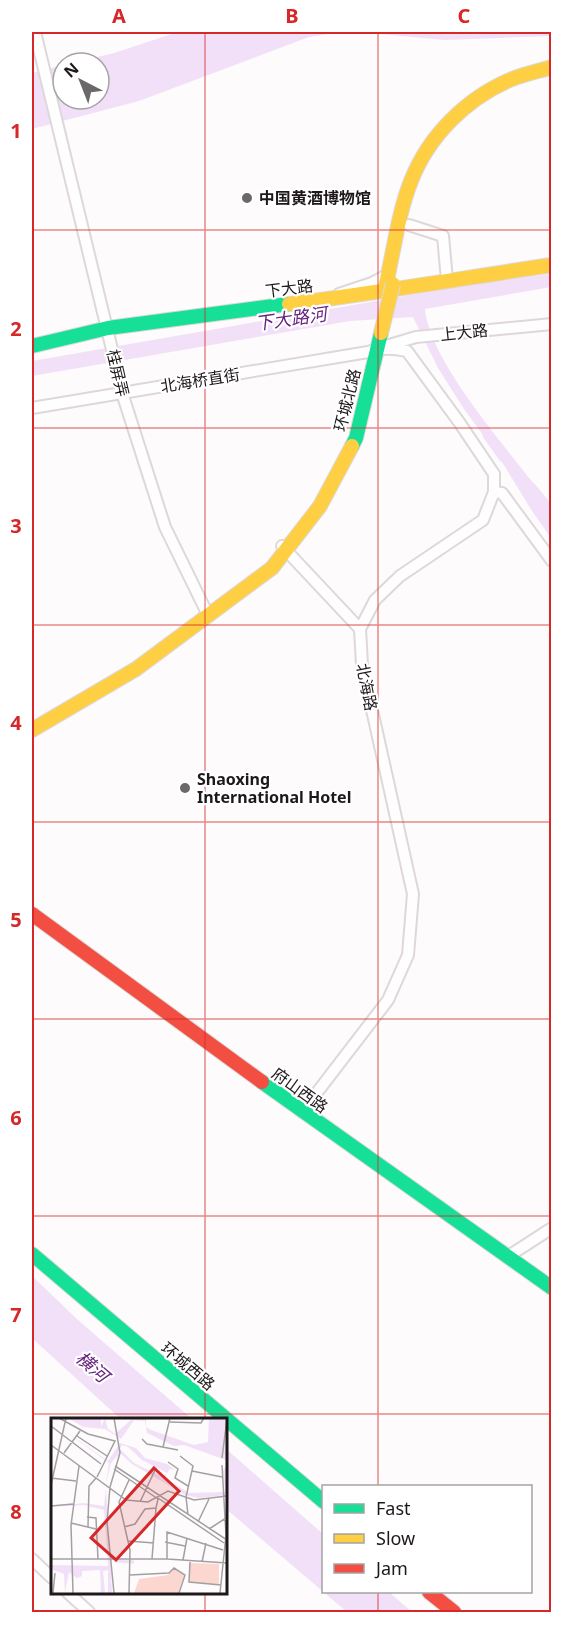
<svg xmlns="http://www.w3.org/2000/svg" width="583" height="1644" viewBox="0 0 583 1644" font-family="'Noto Sans','Noto Sans SC',sans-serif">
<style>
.water{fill:#f1e0f7}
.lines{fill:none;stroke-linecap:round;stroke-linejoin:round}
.stream{stroke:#f1e0f7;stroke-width:3}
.street-casing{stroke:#ddd8da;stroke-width:14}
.fast-casing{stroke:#ddd8da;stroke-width:16}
.slow-casing{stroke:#ddd8da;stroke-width:16}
.jam-casing{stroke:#ddd8da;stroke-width:16}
.street{stroke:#fffeff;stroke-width:10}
.fast{stroke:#16e098;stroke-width:14}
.slow{stroke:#ffcf43;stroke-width:14}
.jam{stroke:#f24e42;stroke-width:14}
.slow-bridge-casing{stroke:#dad8da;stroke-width:16;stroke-linecap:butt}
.slow-bridge{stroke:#ffcf43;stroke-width:14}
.grid{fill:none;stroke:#d62828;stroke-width:1.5;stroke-opacity:0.55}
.poi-dot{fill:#6c6769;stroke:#fff;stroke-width:2}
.labels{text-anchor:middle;stroke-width:4.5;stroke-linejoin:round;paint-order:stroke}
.poi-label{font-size:16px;font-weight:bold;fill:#1e181a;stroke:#fff;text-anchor:start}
.street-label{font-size:16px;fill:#1e181a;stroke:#fff}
.water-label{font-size:18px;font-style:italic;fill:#67237f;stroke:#fff}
.inset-river{fill:none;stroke:#f1e0f7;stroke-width:3}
.inset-road{fill:none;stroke:#a4a0a2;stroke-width:1.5}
.view{fill:#d62828;fill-opacity:0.15;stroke:#d62828;stroke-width:3}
.inset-edge{fill:none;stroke:#1e181a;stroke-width:3}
.neatline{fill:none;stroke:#d62828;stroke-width:2}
.grid-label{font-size:20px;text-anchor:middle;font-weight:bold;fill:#d62828}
</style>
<rect width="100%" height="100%" fill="#fdfbfc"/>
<g class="water">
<path d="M178 32H551V36L445 40 359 32 334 33 309 37 139 101 32 129V73L63 65V99H99V63H73L114 53Z"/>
<path d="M551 274V287L425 309C429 357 495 434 525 473 531 481 549 498 551 506 554 514 551 529 551 538L532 511 499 457 464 409 438 368 413 317 350 321 32 376V361L491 281Z"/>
<path d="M32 1276 78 1320 192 1419H121L113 1412 32 1338Z"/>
<path d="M225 1448 323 1534 324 1592H389L412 1612H347L225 1508Z"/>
</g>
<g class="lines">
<path class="stream" d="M484 436 501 460"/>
<defs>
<g id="street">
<path d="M35 32 124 399 165 527 208 615"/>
<path d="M409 225 443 236 447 280"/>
<path d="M339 294 372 283 389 274"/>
<path d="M386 346 416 337 552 324"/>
<path d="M32 408 368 352C381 347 393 348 407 351L459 422 494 474V492L483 520 400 576 375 600 360 629 362 665 413 894 408 955 388 1000 302 1112"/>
<path d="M494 492 502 493 552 561"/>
<path d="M282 546 360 629"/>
<path d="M507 1257 552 1228"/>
<path d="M32 1559 52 1578"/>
<path d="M67 1592 89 1612"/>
</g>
<g id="fast">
<path d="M32 346 108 328 289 304"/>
<path d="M352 446 356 438 381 333"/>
<path d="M262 1082 552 1288"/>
<path d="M32 1254 324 1502"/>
</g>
<g id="slow">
<path d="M386 284C394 250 398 214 411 181 429 135 467 98 512 79 525 74 539 71 552 67"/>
<path d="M289 304C377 293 464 278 552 265"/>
<path d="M32 730 136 669 272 568 320 506 352 446"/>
</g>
<g id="jam">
<path d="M32 914 262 1082"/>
<path d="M429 1592 454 1612"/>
</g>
</defs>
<use href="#street" class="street-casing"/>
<use href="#fast" class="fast-casing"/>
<use href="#slow" class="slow-casing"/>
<use href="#jam" class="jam-casing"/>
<use href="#street" class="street"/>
<use href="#fast" class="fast"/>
<use href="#slow" class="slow"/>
<use href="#jam" class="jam"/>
<defs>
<path id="slow-bridge" d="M381 333 393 284"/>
</defs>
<use href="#slow-bridge" class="slow-bridge-casing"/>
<use href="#slow-bridge" class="slow-bridge"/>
</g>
<path class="grid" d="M205 32V1419M378 32V1486M32 230H552M32 428H552M32 625H552M32 822H552M32 1019H552M32 1216H552M32 1414H552M205 1592V1612M378 1592V1612"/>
<g class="poi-dot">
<circle cx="247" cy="198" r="6"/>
<circle cx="185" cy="788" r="6"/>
</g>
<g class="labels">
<g class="poi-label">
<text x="259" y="204">中国黄酒博物馆</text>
<text x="197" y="785">Shaoxing<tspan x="197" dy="18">International Hotel</tspan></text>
</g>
<g class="street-label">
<text transform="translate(289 288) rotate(-7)" y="6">下大路</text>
<text transform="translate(464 332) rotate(-6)" y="6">上大路</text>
<text transform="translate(118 373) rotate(77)" y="6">桂屏弄</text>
<text transform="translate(200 380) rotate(-9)" y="6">北海桥直街</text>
<text transform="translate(347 400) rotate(-76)" y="6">环城北路</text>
<text transform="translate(367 687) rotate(79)" y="6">北海路</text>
<text transform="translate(300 1090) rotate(36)" y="6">府山西路</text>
<text transform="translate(188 1366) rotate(40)" y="6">环城西路</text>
</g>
<g class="water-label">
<text transform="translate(291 319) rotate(-8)" y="6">下大路河</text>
<text transform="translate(92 1367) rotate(41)" y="6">横河</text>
</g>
</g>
<g transform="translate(51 1418)">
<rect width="176" height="176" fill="#fdfbfc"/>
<path d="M138 145 168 146V167L138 164ZM123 151 133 157 127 175H83L88 161 117 157Z" fill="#fbd7cf"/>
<path d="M17 0H50V9L54 0 57 11 64 16 82 0H95V9L100 12 143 27 157 24 158 0H175V42L133 27 123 28 96 15 94 3 83 2 70 21 54 11 32 9ZM0 3 57 43 69 25 85 30 94 40 116 46 124 52 119 51 113 60 138 75 174 74 172 52 175 48V77L148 80 134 77 81 46 69 35 60 45 55 65 58 45ZM71 27 77 29 91 42 116 55 112 59 83 45 69 31ZM55 70 61 175H57V152L52 153 54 175H50L49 152 31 153V158L26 160 18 154 14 175 13 156 0 151V147L57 148 53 92 33 87 0 89 32 85 53 88Z" fill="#f1e0f7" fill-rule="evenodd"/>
<path class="inset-river" d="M64 143 83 144"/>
<path class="inset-road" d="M8 0 37 16 64 23 46 59M119 4 150 5 153 0M0 8 50 46M26 18 56 38M91 21 96 26 127 32M0 27 75 82 97 84 117 73 143 82 176 78M112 29 119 0M13 35 29 13M129 38 142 48 135 79 137 97M171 40 176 1M117 44 127 51 124 60 137 68M64 48 176 122M63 51 107 81 105 90 94 91 84 106 73 109M141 53 171 59M0 60 25 63M0 67 15 0M59 69 69 35 63 0M59 69 56 104 63 175M107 80 173 125M89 84 105 50M0 88 22 86M36 99 45 100 47 141M147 104 158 81M20 105 45 111M37 109 38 68 45 60M158 111 175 100M77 123 103 125M114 124 134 128M0 141H116L176 145M101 141 105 90M116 141V114L172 132M132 142 136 120M139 144 138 164 170 167M151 144 155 125M79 157 118 155 123 150 134 157 128 175M2 175 4 155M22 175 20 107 28 48M78 175 79 132 68 84 78 62M169 175 175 117 171 47"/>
<path class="view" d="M103 50 128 73 65 142 40 120Z"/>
<rect width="176" height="176" class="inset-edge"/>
</g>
<rect width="583" height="1644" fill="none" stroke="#ffffff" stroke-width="66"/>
<rect x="322" y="1485" width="210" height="108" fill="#ffffff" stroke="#a5a3a3" stroke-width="1.5"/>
<rect x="334" y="1504" width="30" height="9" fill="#16e098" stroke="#a5a3a3" stroke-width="1.5"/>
<text x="376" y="1515" font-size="18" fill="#1e181a">Fast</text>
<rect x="334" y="1534" width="30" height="9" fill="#ffcf43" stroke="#a5a3a3" stroke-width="1.5"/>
<text x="376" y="1545" font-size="18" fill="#1e181a">Slow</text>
<rect x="334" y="1564" width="30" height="9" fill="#f24e42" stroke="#a5a3a3" stroke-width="1.5"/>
<text x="376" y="1575" font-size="18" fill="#1e181a">Jam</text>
<g transform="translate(81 81) rotate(318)"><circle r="28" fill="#ffffff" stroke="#a5a3a3" stroke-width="1.5"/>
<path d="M0-4.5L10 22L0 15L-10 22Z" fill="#6c6769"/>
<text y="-9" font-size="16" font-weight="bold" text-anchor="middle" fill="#1e181a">N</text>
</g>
<rect x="33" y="33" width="517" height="1578" class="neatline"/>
<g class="grid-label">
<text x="119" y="23">A</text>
<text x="292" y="23">B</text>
<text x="464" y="23">C</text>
<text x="16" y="138">1</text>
<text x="16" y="336">2</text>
<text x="16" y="533">3</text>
<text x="16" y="730">4</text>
<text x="16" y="927">5</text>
<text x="16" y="1125">6</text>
<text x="16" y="1322">7</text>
<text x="16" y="1519">8</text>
</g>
</svg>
